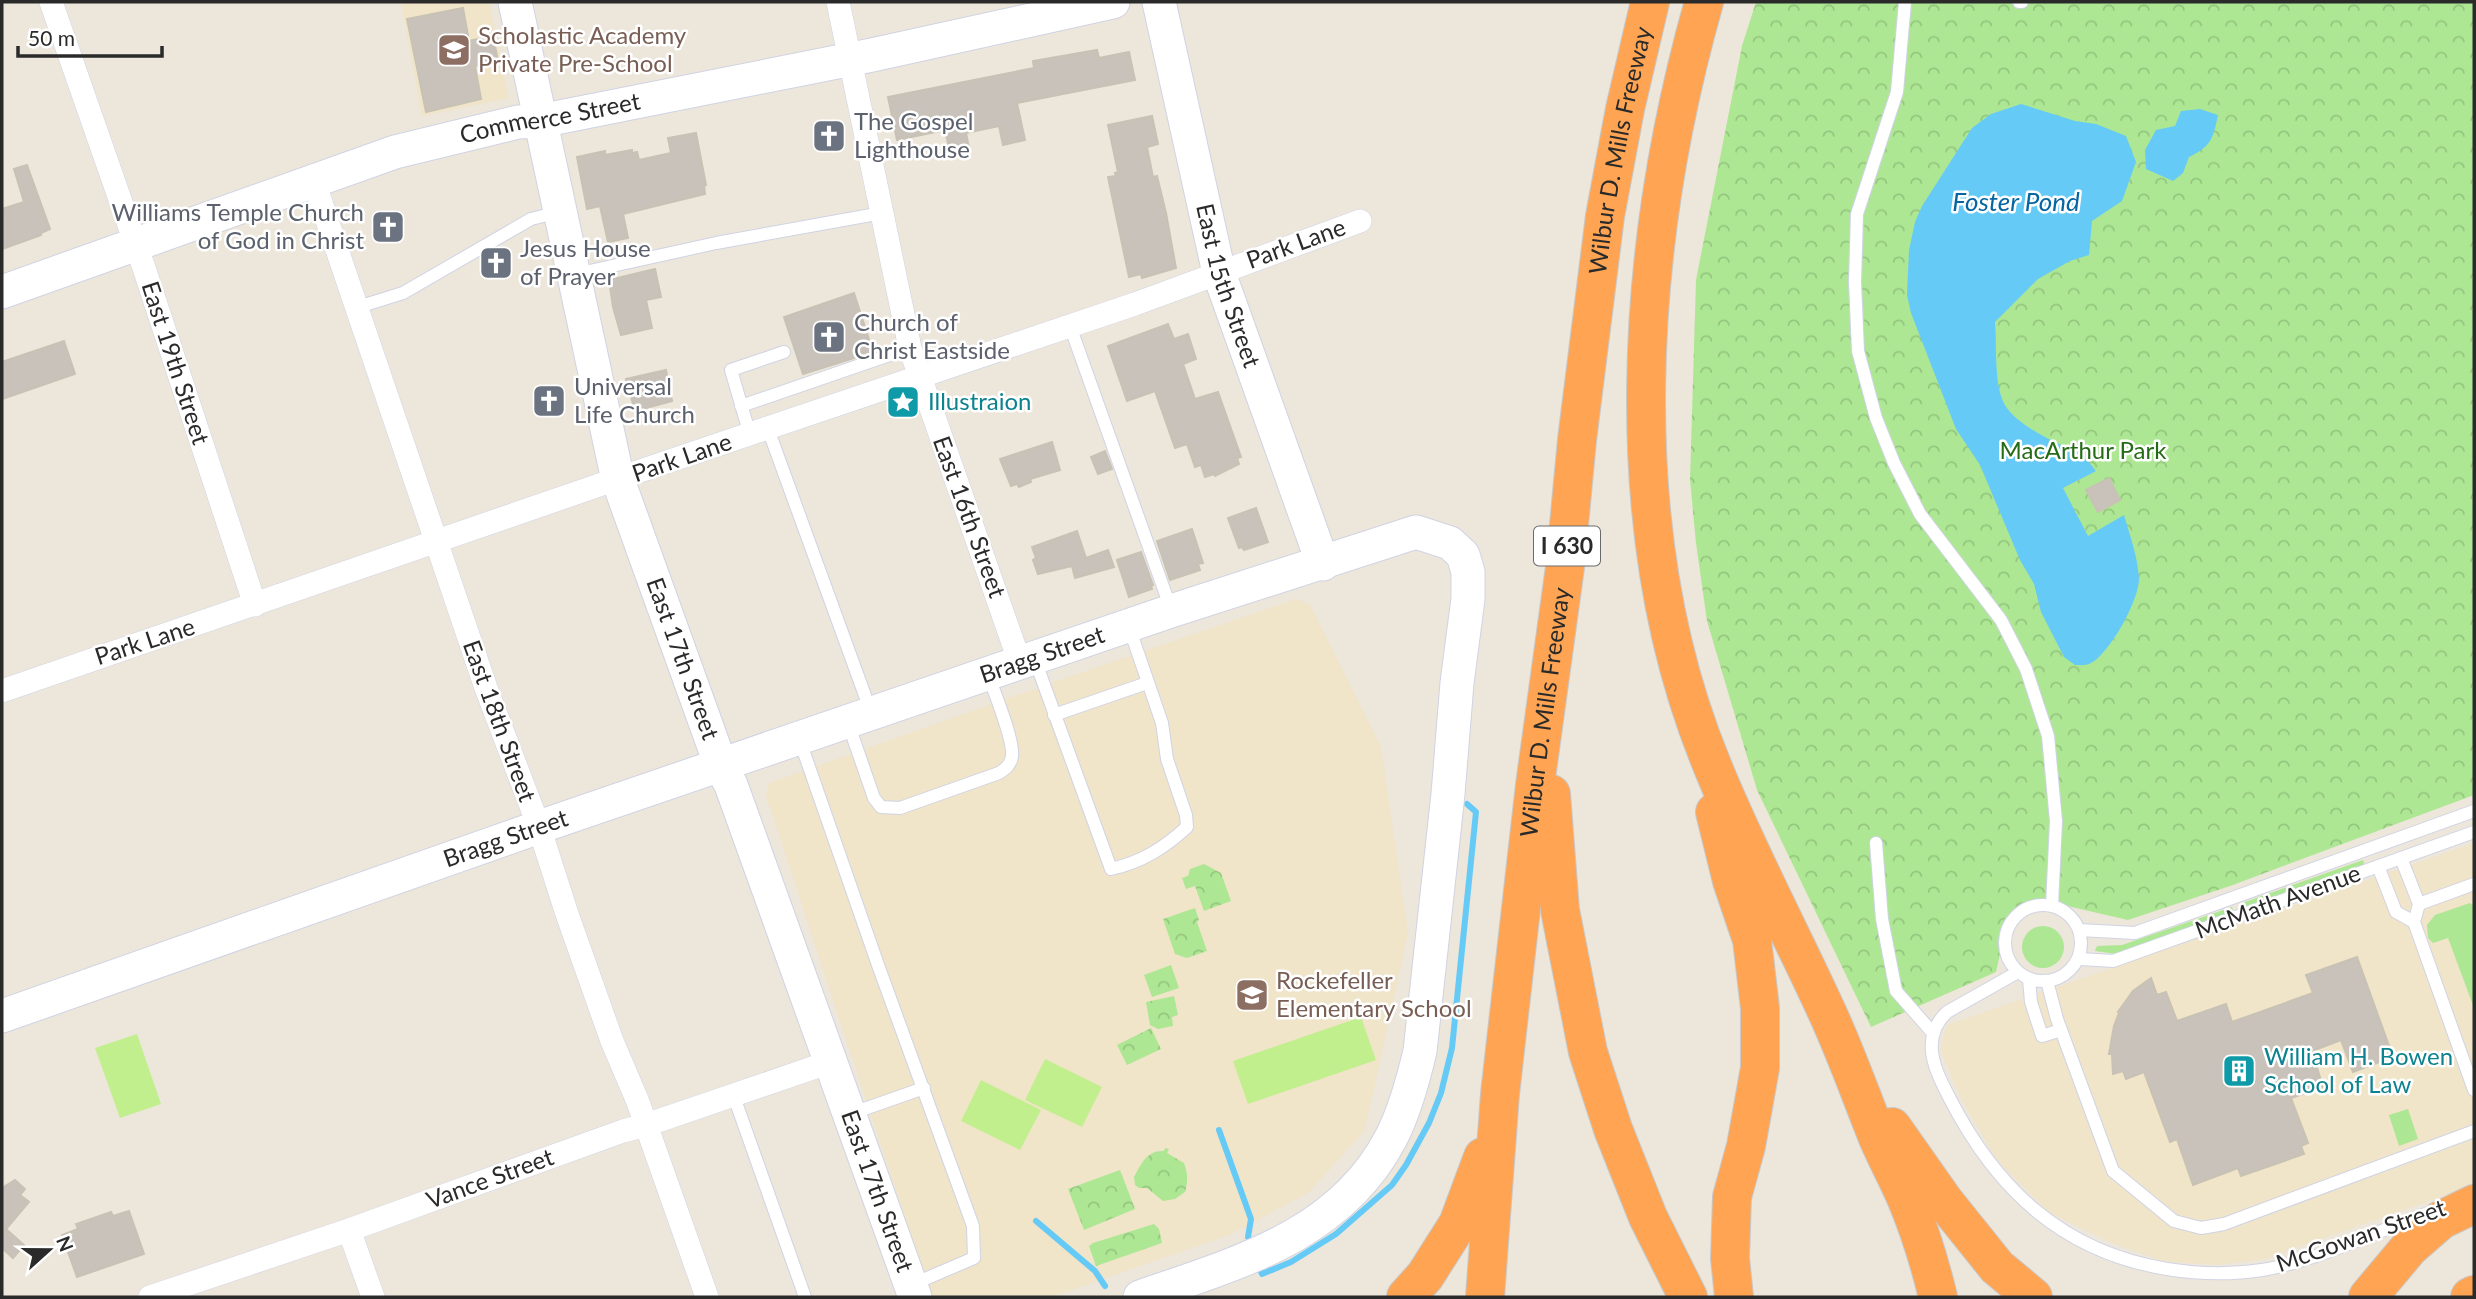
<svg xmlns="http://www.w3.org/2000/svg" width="2476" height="1299" viewBox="0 0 2476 1299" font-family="Lato,sans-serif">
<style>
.education{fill:#f0e4c9}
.grass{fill:#ade793}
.park{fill:url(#park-crowns)}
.pitch{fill:#c2ef8e}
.water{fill:#66caf6}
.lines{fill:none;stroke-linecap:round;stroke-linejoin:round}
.stream{stroke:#66caf6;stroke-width:6}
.building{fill:#c8c2ba;stroke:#c8c2b4;stroke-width:2}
.lane-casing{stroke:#d0d3e4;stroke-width:14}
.street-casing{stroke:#d0d3e4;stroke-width:24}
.secondary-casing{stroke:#d0d3e4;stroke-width:35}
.highway-casing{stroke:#c8c8c8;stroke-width:40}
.lane{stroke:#fff;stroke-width:12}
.street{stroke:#fff;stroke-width:23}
.secondary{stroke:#fff;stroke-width:33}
.highway{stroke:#ffa453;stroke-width:38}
.labels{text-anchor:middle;stroke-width:5;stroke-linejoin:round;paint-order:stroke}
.shield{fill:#fff;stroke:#6a6a6a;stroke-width:2}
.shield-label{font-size:23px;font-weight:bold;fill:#2a2a2a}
.education-label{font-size:24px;fill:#785e54;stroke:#fff;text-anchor:start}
.street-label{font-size:24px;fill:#2a2a2a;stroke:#fff}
.worship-label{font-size:24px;fill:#5b616d;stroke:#fff;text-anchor:start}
.culture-label{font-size:24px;fill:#0d838f;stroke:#fff;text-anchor:start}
.park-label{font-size:24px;fill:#246b15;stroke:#fff}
.water-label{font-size:26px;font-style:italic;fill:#0566a2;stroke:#fff}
</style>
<defs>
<pattern id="park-crowns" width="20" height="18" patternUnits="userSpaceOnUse" patternTransform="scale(1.75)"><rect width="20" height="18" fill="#ade793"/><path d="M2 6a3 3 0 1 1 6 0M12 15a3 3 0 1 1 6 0" fill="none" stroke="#95c67f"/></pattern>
</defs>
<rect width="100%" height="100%" fill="#ede6da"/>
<g class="education">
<path d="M401 2H489L509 98 422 116Z"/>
<path d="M1296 599 1310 605 1381 747 1408 933 1365 1130 1308 1193 1229 1235 1052 1297H931L766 796 769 783 1054 682Z"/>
<path d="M2474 843V1185L2265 1259 2216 1265 2162 1261 2110 1242 2048 1212 1996 1159 1961 1098 1940 1049 1947 1025Z"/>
</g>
<g class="grass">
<path d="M2363 860 2365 866 2244 909 2242 903Z"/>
<path d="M2470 903 2474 906V1008L2448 938 2433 943 2428 938 2427 925 2435 915Z"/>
<path d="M2232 907 2234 913 2116 954 2095 951 2097 946 2122 945Z"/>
<circle cx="2043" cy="947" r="21"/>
<path d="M2408 1109 2418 1139 2399 1146 2389 1115Z"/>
</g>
<g class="park">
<path d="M1756 2H2474V795L2230 886 2128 920 2037 899 2013 916 2000 933 2002 945 1996 972 1871 1027 1757 790 1707 621 1696 543 1690 480 1696 280 1742 46Z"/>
<path d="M1204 864 1221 873 1231 901 1204 911 1195 886 1186 889 1182 878 1188 876 1190 869Z"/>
<path d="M1195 908 1199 920 1197 922 1207 951 1187 958 1175 954 1163 919Z"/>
<path d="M1171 965 1179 988 1152 997 1144 975Z"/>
<path d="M1174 996 1178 1015 1172 1017 1173 1026 1158 1029 1150 1025 1146 1002Z"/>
<path d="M1151 1028 1161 1049 1127 1065 1117 1045Z"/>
<path d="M1165 1148 1169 1149 1167 1153 1184 1163C1188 1174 1188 1182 1185 1192L1175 1199 1163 1201 1147 1188H1139L1135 1185 1134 1177C1141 1164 1147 1150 1164 1151Z"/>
<path d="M1120 1170 1135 1209 1084 1230 1068 1189Z"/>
<path d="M1154 1224 1159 1229 1162 1243 1096 1266 1089 1246 1093 1243Z"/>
</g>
<g class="pitch">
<path d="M1361 1017 1376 1060 1248 1104 1233 1061Z"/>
<path d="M137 1034 161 1104 120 1118 95 1048Z"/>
<path d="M1045 1059 1102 1087 1082 1127 1025 1100Z"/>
<path d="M981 1080 1041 1110 1020 1150 961 1121Z"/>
</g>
<g class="water">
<path d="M2021 104 2075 121 2096 124 2126 136 2136 162 2122 201 2092 221 2089 255 2070 261 2038 279 1995 322C1997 346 1994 376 2002 399 2009 419 2039 434 2057 443 2080 454 2079 449 2096 471L2063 488 2088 536 2124 515C2130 536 2138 557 2139 579 2139 600 2110 653 2091 663 2086 666 2080 665 2075 665L2064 657 2041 612 2034 584 2020 560 1980 465 1956 429 1911 313 1907 295 1909 250 1915 222 1922 206 1972 128 1991 114Z"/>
<path d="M2200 109 2218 115C2213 138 2212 146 2189 157L2183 173 2173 181 2146 169 2145 150 2156 130 2175 126 2181 111Z"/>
</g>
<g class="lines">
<g class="stream">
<path d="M1219 1130 1251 1219 1248 1237"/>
<path d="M1036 1221 1095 1271 1105 1286"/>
<path d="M1260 1269 1262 1274 1291 1262 1336 1234 1392 1185 1406 1165 1429 1123 1441 1093 1452 1048 1476 812 1467 804"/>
</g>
</g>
<g class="building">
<path d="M463 8 469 41 493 36 498 61 475 66 481 99 426 112 407 19Z"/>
<path d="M1097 50 1099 58 1129 52 1135 80 1017 103 1025 140 1003 145 999 126 966 133 969 148 950 152 945 130 897 140 888 97 1034 68 1033 61Z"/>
<path d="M1152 116 1158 144 1147 147 1153 177 1157 176 1166 213 1176 268 1142 278 1141 274 1129 277 1108 177 1116 176 1115 173 1118 172 1108 125Z"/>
<path d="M696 133 706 185 704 186 705 194 623 214 628 238 608 242 600 206 587 209 577 157 605 151V155L632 150V153L637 152 639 160 671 153 668 138Z"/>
<path d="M27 165 50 229 41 233V235L2 249V209L24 202 14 169Z"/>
<path d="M655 269 661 297 646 300 652 328 621 335 613 307 609 280Z"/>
<path d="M854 293 873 352 803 374 784 317Z"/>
<path d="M1168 324 1174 339 1188 334 1196 359 1183 364 1195 399 1218 392 1241 457 1237 458 1239 464 1215 476 1214 474 1205 477 1201 465 1195 467 1187 444 1175 448 1155 391 1127 401 1108 346Z"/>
<path d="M64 341 75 374 2 399V362Z"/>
<path d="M666 370 672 401 635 411 626 379Z"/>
<path d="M1052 442 1060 470 1030 479 1031 482 1019 487 1017 484 1011 486 1000 459Z"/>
<path d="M1105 451 1112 469 1098 474 1091 457Z"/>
<path d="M2109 478 2120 500 2098 512 2086 490Z"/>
<path d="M1256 508 1268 542 1244 550 1242 547 1239 548 1228 518Z"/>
<path d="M1192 529 1203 563 1198 564 1200 570 1170 580 1157 541Z"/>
<path d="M1077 531 1086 558 1108 550 1114 567 1075 578 1072 566 1038 574 1033 560 1036 558 1032 547Z"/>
<path d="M1141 552 1153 585 1151 586 1152 589 1129 597 1117 560Z"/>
<path d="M2357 957 2393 1057 2353 1072 2341 1040 2312 1051 2323 1087 2291 1098 2308 1143 2301 1146 2304 1154 2241 1176 2238 1168 2193 1185 2177 1139 2170 1142 2144 1072 2126 1079 2123 1071 2113 1074 2112 1054H2109L2114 1026 2119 1013 2118 1012 2133 991 2151 978 2157 995 2166 992 2177 1021 2226 1004 2232 1022 2313 993 2306 975Z"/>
<path d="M15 1180 25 1189 20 1195 29 1202 6 1229 24 1245 13 1258 2 1248V1188Z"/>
<path d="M129 1211 144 1254 77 1277 62 1235 78 1229 76 1224 111 1212 113 1216Z"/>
</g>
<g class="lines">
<defs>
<g id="lane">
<path d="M1905 2 1897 92 1857 214 1855 282 1858 351 1876 418 1894 463 1920 514 2001 620 2026 669 2048 736 2056 821 2052 906"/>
<path d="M2019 2H2022"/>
<path d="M576 274 716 243 882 213"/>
<path d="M355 308 403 293 531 219 559 212"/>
<path d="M1070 326 1171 609"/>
<path d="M741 406 910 348"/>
<path d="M768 429 871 712"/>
<path d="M750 435 731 370 784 352"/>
<path d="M1035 660 1111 869C1142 862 1164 848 1187 827L1186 815 1167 759 1162 723 1129 627"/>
<path d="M1054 715 1147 683"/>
<path d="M848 723 874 798 881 807 900 808 999 773C1005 769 1011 765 1012 756 1014 739 994 692 988 674"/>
<path d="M800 741 878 965 973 1226 974 1258 911 1285"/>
<path d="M1876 843 1882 919 1896 991 1932 1032"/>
<path d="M2401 858 2419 904 2414 922 2474 1090"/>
<path d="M2378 866 2396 912 2414 922"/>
<path d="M2419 904 2474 884"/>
<circle cx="2043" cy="943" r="38"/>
<path d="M2079 930 2135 933 2474 811"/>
<path d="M2080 959 2113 961 2474 832"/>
<path d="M2018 972 1947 1012C1919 1039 1935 1070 1950 1099 1997 1190 2063 1252 2167 1269 2198 1274 2230 1275 2262 1270 2313 1262 2378 1231 2428 1213"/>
<path d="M2029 979 2031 1002 2042 1036 2061 1030"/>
<path d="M2047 981 2057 1019 2113 1171 2174 1221 2201 1228 2224 1224 2474 1131"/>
<path d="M733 1094 805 1297"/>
<path d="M850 1114 924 1088"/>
</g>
<g id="street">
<path d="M51 2 144 268 255 605"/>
<path d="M838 2 910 348 1020 663"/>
<path d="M314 182 486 688 539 827 567 914 612 1041 638 1102 707 1297"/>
<path d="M2 691 637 472 1135 304 1360 221"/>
<path d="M349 1230 373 1297"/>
<path d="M150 1297 349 1230 623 1131 646 1125 830 1062"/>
</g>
<g id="secondary">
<path id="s1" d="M515 2 618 480 721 766 731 785 915 1297"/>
<path id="s2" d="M1159 2 1219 273 1323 564"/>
<path id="s3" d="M2 292 395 152 518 122 540 121 872 55 1113 2"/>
<path id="s4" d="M2 1016 539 827 1171 611 1416 532 1450 543 1463 555 1468 572V599L1457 683 1448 794 1420 1051C1413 1081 1405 1111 1391 1138 1340 1236 1237 1263 1140 1297"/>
</g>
<g id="highway">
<path d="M1704 2C1636 242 1615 530 1712 765 1746 849 1789 929 1827 1012 1846 1053 1861 1096 1878 1138 1887 1159 1898 1179 1907 1200 1920 1231 1930 1264 1938 1297"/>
<path d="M1551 794 1560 910 1588 1052 1613 1129 1648 1217 1688 1297"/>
<path d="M1715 812 1732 881 1752 940 1760 1008V1068L1746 1146 1732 1197 1730 1258 1734 1297"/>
<path d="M1892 1127 1944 1201 1997 1267 2033 1297"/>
<path d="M1406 1297 1425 1276 1458 1224 1483 1157"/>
<path id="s5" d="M1485 1297 1500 1094 1535 785 1565 567 1577 440 1605 216 1625 109 1650 2"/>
<path d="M2368 1297 2409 1248 2441 1220 2474 1204"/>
<path d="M2470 1297 2474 1295"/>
</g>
</defs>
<use href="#lane" class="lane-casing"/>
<use href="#street" class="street-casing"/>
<use href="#secondary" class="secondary-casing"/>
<use href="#highway" class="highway-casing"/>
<use href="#lane" class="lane"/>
<use href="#street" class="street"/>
<use href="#secondary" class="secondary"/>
<use href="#highway" class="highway"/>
</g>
<defs>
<symbol id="school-square" viewBox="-11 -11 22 22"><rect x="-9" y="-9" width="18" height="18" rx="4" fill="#8d6e63" stroke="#fff"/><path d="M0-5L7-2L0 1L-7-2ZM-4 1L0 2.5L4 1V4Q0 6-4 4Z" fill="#fff"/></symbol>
<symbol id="church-square" viewBox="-11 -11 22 22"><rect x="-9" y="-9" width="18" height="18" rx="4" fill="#6b7280" stroke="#fff"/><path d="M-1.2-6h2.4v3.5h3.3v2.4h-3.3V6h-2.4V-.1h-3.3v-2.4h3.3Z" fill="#fff"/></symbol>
<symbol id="sight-square" viewBox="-11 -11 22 22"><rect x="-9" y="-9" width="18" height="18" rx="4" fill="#0f9aa8" stroke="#fff"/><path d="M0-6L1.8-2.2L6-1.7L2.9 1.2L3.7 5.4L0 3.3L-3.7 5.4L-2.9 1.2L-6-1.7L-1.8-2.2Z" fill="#fff"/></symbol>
<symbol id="building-square" viewBox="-11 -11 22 22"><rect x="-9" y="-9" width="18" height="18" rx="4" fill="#0f9aa8" stroke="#fff"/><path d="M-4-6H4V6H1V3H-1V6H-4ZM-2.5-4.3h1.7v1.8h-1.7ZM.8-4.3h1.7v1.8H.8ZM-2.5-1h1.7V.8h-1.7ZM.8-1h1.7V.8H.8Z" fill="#fff"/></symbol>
</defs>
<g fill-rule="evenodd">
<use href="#school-square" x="435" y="31" width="38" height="38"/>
<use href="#church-square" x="810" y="117" width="38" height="38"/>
<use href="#church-square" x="369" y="208" width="38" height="38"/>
<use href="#church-square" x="477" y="244" width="38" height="38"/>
<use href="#church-square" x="810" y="318" width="38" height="38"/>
<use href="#church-square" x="530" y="382" width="38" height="38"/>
<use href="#sight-square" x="884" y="383" width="38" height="38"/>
<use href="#school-square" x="1233" y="976" width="38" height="38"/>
<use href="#building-square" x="2220" y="1052" width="38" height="38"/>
</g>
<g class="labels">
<rect class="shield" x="1534" y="526.5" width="66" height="39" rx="5"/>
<g class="shield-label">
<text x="1567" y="554">I 630</text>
</g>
<g class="education-label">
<text x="478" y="44">Scholastic Academy<tspan x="478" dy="28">Private Pre-School</tspan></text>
<text x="1276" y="989">Rockefeller<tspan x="1276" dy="28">Elementary School</tspan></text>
</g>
<g class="street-label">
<text dy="8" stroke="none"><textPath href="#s3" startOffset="576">Commerce Street</textPath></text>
<text dy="8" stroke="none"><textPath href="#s5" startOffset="1155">Wilbur D. Mills Freeway</textPath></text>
<text transform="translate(1296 244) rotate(-20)" y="8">Park Lane</text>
<text dy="8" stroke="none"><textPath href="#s2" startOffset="292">East 15th Street</textPath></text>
<text transform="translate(175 363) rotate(72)" y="8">East 19th Street</text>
<text transform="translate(682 458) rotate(-19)" y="8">Park Lane</text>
<text transform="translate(969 517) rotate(70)" y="8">East 16th Street</text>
<text transform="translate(145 642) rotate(-18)" y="8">Park Lane</text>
<text dy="8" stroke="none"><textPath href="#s4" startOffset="1101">Bragg Street</textPath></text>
<text dy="8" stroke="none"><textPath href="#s1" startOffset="679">East 17th Street</textPath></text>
<text dy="8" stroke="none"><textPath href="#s5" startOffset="588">Wilbur D. Mills Freeway</textPath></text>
<text transform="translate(499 721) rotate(70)" y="8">East 18th Street</text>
<text dy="8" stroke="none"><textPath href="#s4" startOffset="534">Bragg Street</textPath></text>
<text transform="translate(2278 902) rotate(-20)" y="8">McMath Avenue</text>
<text transform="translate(490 1179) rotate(-20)" y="8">Vance Street</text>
<text dy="8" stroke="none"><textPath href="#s1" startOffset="1246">East 17th Street</textPath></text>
<text transform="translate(2361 1236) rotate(-19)" y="8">McGowan Street</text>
</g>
<g class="worship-label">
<text x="854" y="130">The Gospel<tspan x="854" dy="28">Lighthouse</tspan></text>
<text x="364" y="221" text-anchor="end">Williams Temple Church<tspan x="364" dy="28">of God in Christ</tspan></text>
<text x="520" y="257">Jesus House<tspan x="520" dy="28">of Prayer</tspan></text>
<text x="854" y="331">Church of<tspan x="854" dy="28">Christ Eastside</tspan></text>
<text x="574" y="395">Universal<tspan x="574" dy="28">Life Church</tspan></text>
</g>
<g class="culture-label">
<text x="928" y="410">Illustraion</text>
<text x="2264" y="1065">William H. Bowen<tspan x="2264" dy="28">School of Law</tspan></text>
</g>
<g class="park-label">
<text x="2083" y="459">MacArthur Park</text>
</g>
<g class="water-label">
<text x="2016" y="211">Foster Pond</text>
</g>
</g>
<rect width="2476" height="1299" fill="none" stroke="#2a2a2a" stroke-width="7"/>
<g transform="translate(49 1250) rotate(69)" stroke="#ffffff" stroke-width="5" paint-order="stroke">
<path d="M0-5L12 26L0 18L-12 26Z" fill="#2a2a2a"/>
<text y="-10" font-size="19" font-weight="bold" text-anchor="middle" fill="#2a2a2a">N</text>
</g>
<path d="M18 46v10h144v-10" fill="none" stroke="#2a2a2a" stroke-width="3.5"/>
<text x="28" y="46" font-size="21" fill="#2a2a2a" stroke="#ffffff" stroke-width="5" paint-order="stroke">50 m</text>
</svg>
